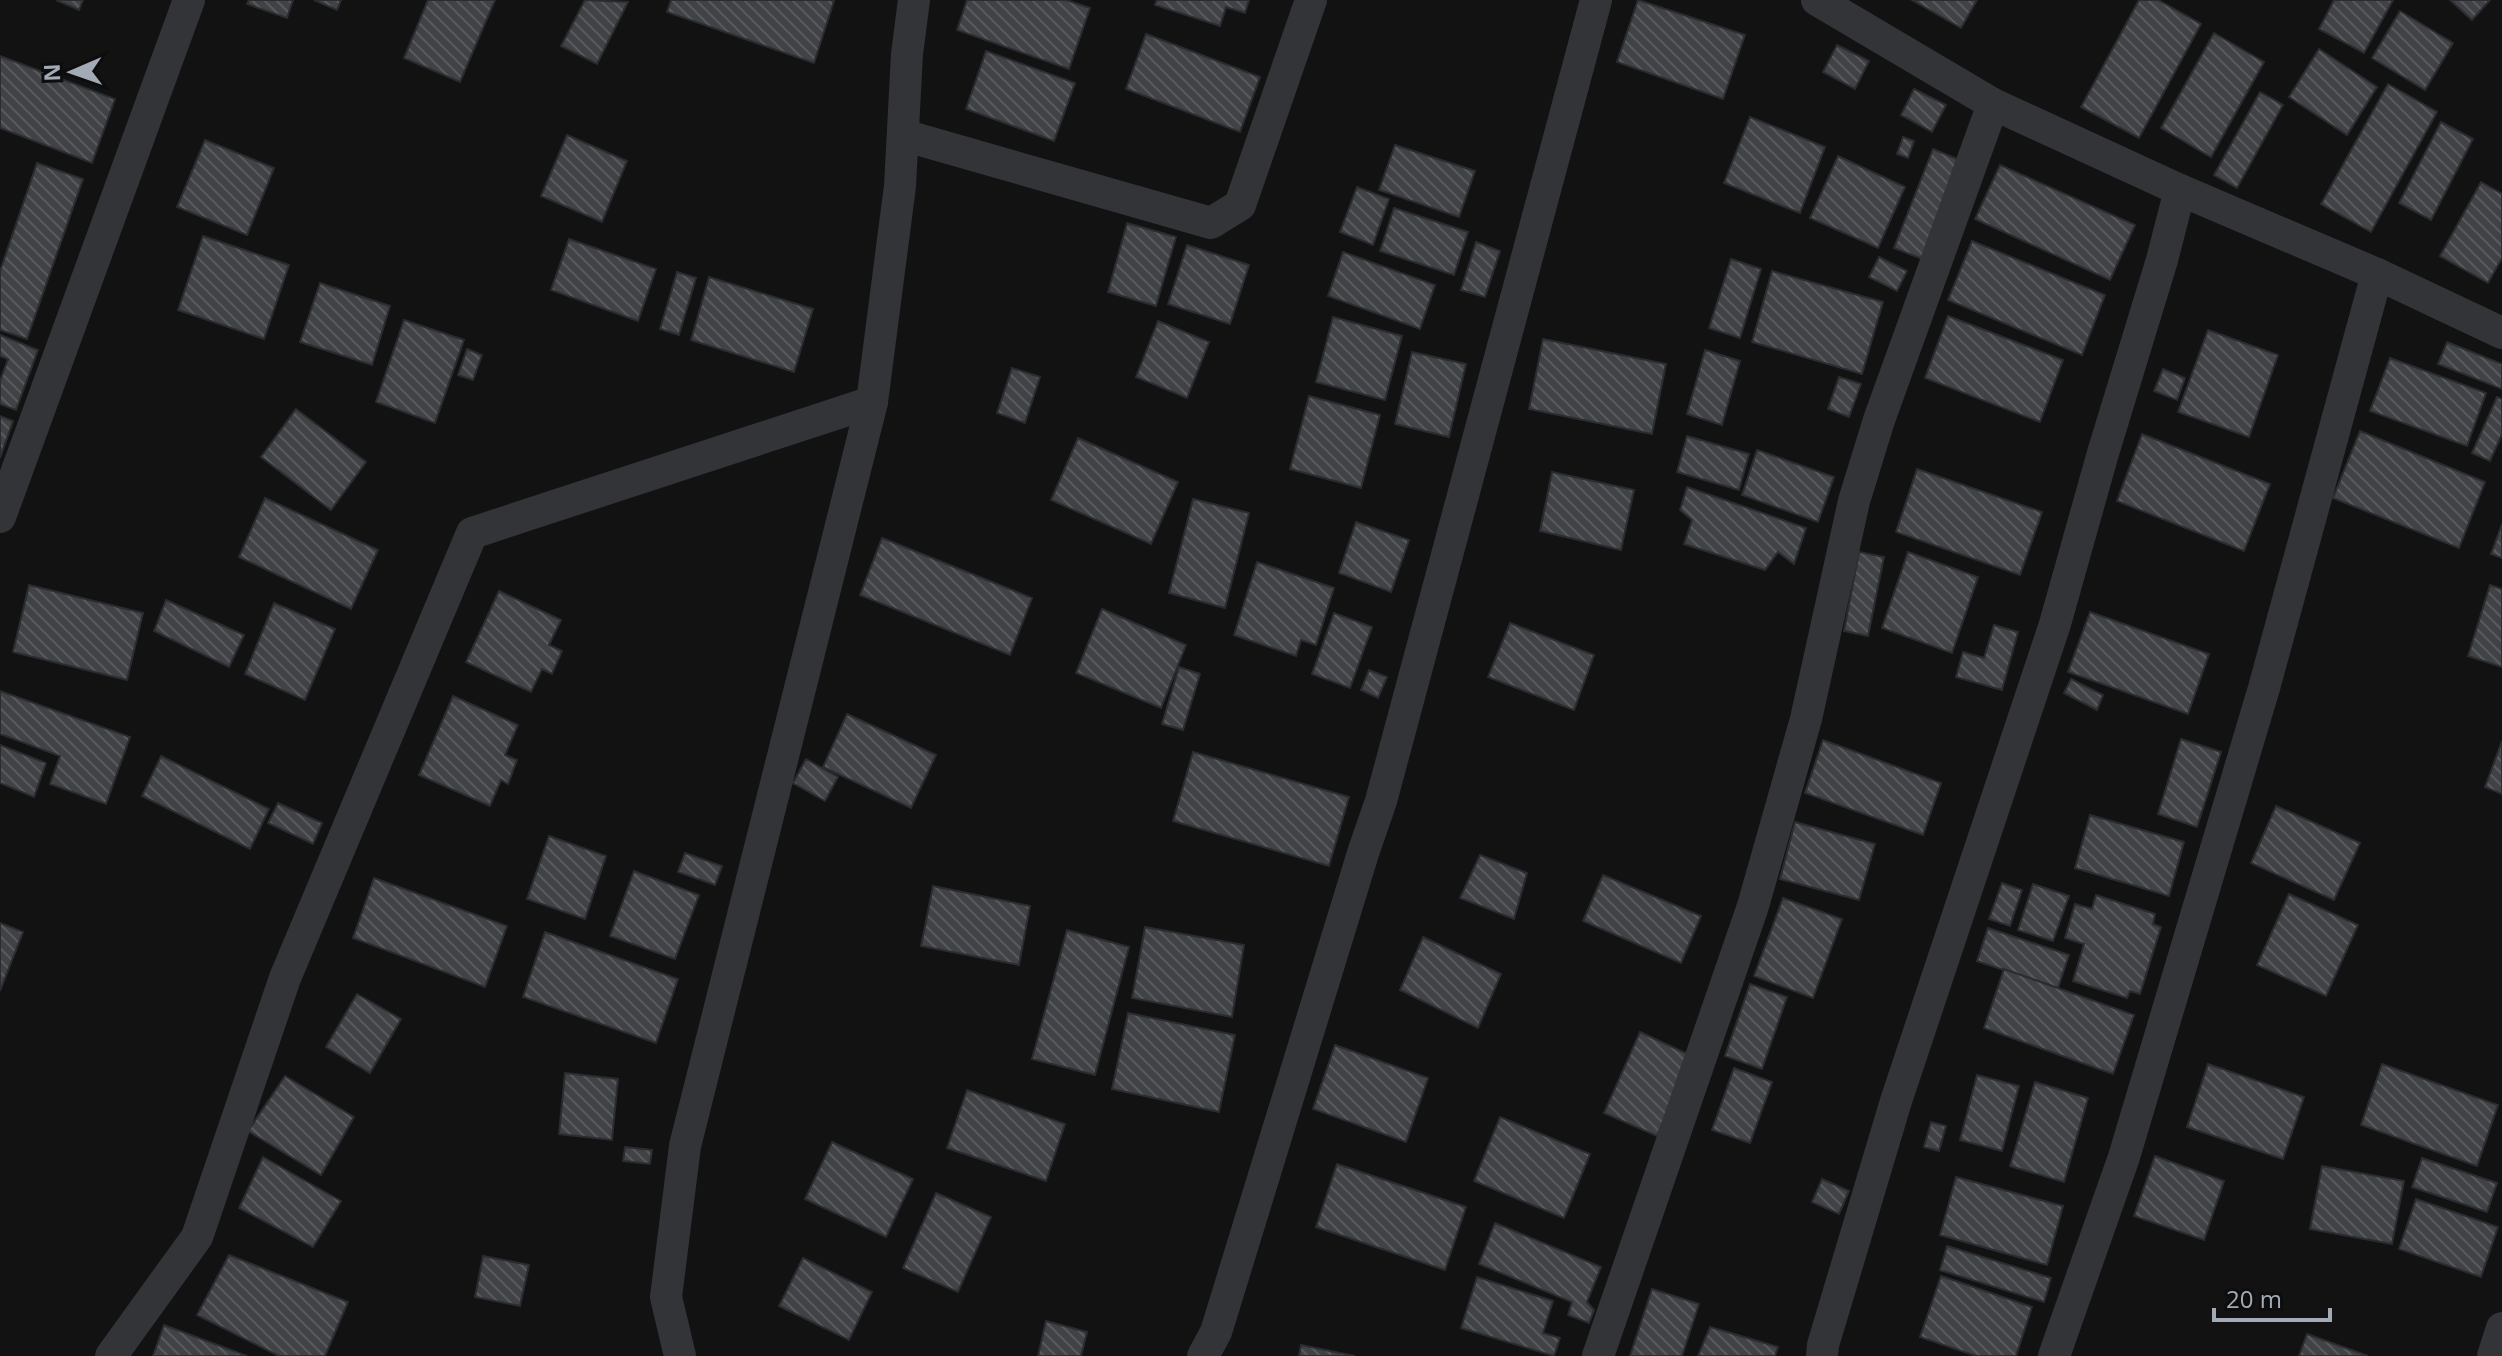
<svg xmlns="http://www.w3.org/2000/svg" width="2502" height="1356" viewBox="0 0 2502 1356" font-family="'Open Sans',sans-serif">
<style>
.building{fill:url(#building-back-hatch);stroke:#2b2c2f;stroke-width:2}
.lines{fill:none;stroke-linecap:round;stroke-linejoin:round}
.minor{stroke:#323438;stroke-width:32}
</style>
<defs>
<pattern id="building-back-hatch" width="6" height="6" patternUnits="userSpaceOnUse" patternTransform="scale(2)"><rect width="6" height="6" fill="#404246"/><path d="M-1 5l2 2M0 0l6 6M5-1l2 2" fill="none" stroke="#585b5e"/></pattern>
</defs>
<rect width="100%" height="100%" fill="#121213"/>
<g class="building">
<path d="M56 0H83L79 10Z"/>
<path d="M249 0H293L287 18 247 4Z"/>
<path d="M314 0H341L337 10Z"/>
<path d="M428 0H495L460 82 404 58Z"/>
<path d="M585 0 628 2 597 64 561 46Z"/>
<path d="M671 0H831L834 1 814 63 667 12Z"/>
<path d="M967 0H1066L1090 8 1069 69 957 30Z"/>
<path d="M1157 0H1249L1245 13 1226 7 1220 26 1155 5Z"/>
<path d="M1638 0 1745 35 1723 99 1617 62Z"/>
<path d="M1912 0H1977L1961 28Z"/>
<path d="M2139 0H2158L2201 24 2139 138 2081 107Z"/>
<path d="M2334 0H2393L2364 53 2319 29Z"/>
<path d="M2450 0H2490L2472 20Z"/>
<path d="M2400 11 2453 43 2425 90 2372 58Z"/>
<path d="M2214 33 2264 62 2211 157 2161 128Z"/>
<path d="M1146 34 1260 77 1240 132 1126 89Z"/>
<path d="M1837 45 1869 61 1855 89 1823 72Z"/>
<path d="M2319 49 2377 87 2347 135 2289 97Z"/>
<path d="M986 51 1075 83 1054 141 966 109Z"/>
<path d="M0 56 115 99 92 163 0 128Z"/>
<path d="M2388 84 2437 112 2371 232 2321 204Z"/>
<path d="M1914 89 1946 105 1932 132 1901 115Z"/>
<path d="M2260 92 2283 105 2237 188 2214 175Z"/>
<path d="M1750 117 1825 147 1800 213 1724 183Z"/>
<path d="M2441 122 2473 139 2431 220 2399 203Z"/>
<path d="M567 135 627 161 602 222 541 196Z"/>
<path d="M1903 137 1914 141 1908 158 1897 154Z"/>
<path d="M205 140 274 168 247 235 177 207Z"/>
<path d="M1395 145 1475 171 1459 217 1379 190Z"/>
<path d="M1933 149 1969 164 1930 262 1894 248Z"/>
<path d="M1838 156 1905 187 1878 248 1810 218Z"/>
<path d="M37 163 83 179 27 339 0 330V271Z"/>
<path d="M2000 165 2135 225 2110 280 1975 219Z"/>
<path d="M2481 182 2502 194V258L2488 283 2440 256Z"/>
<path d="M1357 187 1389 199 1373 245 1340 232Z"/>
<path d="M1394 208 1468 232 1454 275 1380 251Z"/>
<path d="M1127 223 1176 237 1156 306 1108 292Z"/>
<path d="M203 236 289 265 264 339 178 310Z"/>
<path d="M569 239 656 269 638 321 551 290Z"/>
<path d="M1972 241 2105 295 2082 355 1948 300Z"/>
<path d="M1476 242 1500 251 1485 297 1461 290Z"/>
<path d="M1187 245 1249 265 1230 324 1168 304Z"/>
<path d="M1343 252 1435 285 1420 329 1328 296Z"/>
<path d="M1879 257 1907 271 1897 291 1869 277Z"/>
<path d="M1731 259 1761 269 1740 338 1709 328Z"/>
<path d="M1772 271 1883 302 1862 374 1752 342Z"/>
<path d="M677 272 696 278 679 335 660 329Z"/>
<path d="M709 277 813 309 794 372 691 340Z"/>
<path d="M320 283 390 306 372 365 300 342Z"/>
<path d="M1948 316 2063 360 2040 422 1925 378Z"/>
<path d="M1333 317 1402 336 1385 400 1316 382Z"/>
<path d="M404 320 464 340 435 423 376 402Z"/>
<path d="M1158 321 1209 342 1187 398 1136 377Z"/>
<path d="M2208 330 2278 355 2249 437 2178 412Z"/>
<path d="M0 335 38 350 16 410 0 404V381L8 359 0 356Z"/>
<path d="M1543 339 1666 364 1652 434 1529 409Z"/>
<path d="M2447 342 2502 364V389L2438 364Z"/>
<path d="M467 349 482 355 473 380 458 375Z"/>
<path d="M1705 350 1740 361 1722 425 1687 414Z"/>
<path d="M1412 352 1466 364 1449 437 1395 424Z"/>
<path d="M2390 358 2486 393 2467 446 2370 411Z"/>
<path d="M1012 368 1040 377 1025 423 997 413Z"/>
<path d="M2163 369 2185 378 2177 400 2154 391Z"/>
<path d="M1839 377 1861 384 1849 417 1828 409Z"/>
<path d="M1309 396 1380 415 1361 488 1290 469Z"/>
<path d="M2497 397 2502 399V434L2490 461 2472 453Z"/>
<path d="M296 409 366 462 331 510 261 457Z"/>
<path d="M0 416 13 421 0 458Z"/>
<path d="M2360 431 2485 482 2459 548 2333 498Z"/>
<path d="M2142 434 2270 484 2244 551 2117 501Z"/>
<path d="M1687 436 1749 454 1739 490 1677 472Z"/>
<path d="M1078 438 1178 482 1151 544 1051 500Z"/>
<path d="M1757 450 1834 477 1818 522 1742 495Z"/>
<path d="M1917 469 2042 512 2020 575 1896 532Z"/>
<path d="M1552 472 1634 490 1621 550 1540 531Z"/>
<path d="M1687 487 1806 528 1794 564 1778 552 1765 570 1684 544 1692 520 1680 510Z"/>
<path d="M265 498 378 550 351 609 239 557Z"/>
<path d="M1193 499 1249 513 1225 608 1169 593Z"/>
<path d="M1356 522 1409 540 1391 592 1339 573Z"/>
<path d="M2502 524V558L2491 554Z"/>
<path d="M882 538 1032 598 1010 655 860 595Z"/>
<path d="M1859 552 1884 557 1868 636 1844 631Z"/>
<path d="M1908 552 1978 577 1952 653 1882 628Z"/>
<path d="M1257 562 1334 588 1316 645 1301 640 1296 656 1234 635Z"/>
<path d="M29 585 143 613 127 680 13 652Z"/>
<path d="M2490 585 2502 589V667L2468 656Z"/>
<path d="M499 591 561 620 549 645 562 651 552 674 542 669 531 692 466 662Z"/>
<path d="M166 600 244 635 229 667 154 631Z"/>
<path d="M274 603 335 629 305 700 245 674Z"/>
<path d="M1102 609 1186 645 1161 708 1076 673Z"/>
<path d="M2090 612 2209 654 2188 714 2068 672Z"/>
<path d="M1334 613 1372 627 1350 688 1312 674Z"/>
<path d="M1510 623 1594 655 1574 710 1488 677Z"/>
<path d="M1994 625 2018 632 2002 690 1956 677 1963 652 1984 658Z"/>
<path d="M1179 667 1200 674 1183 730 1162 724Z"/>
<path d="M1369 670 1387 677 1378 698 1361 690Z"/>
<path d="M2071 679 2103 695 2097 710 2064 693Z"/>
<path d="M0 691 130 737 106 804 50 784 60 756 0 734Z"/>
<path d="M453 696 518 725 505 755 517 760 508 784 501 780 490 806 419 775Z"/>
<path d="M847 714 936 755 911 808 823 767Z"/>
<path d="M2181 739 2221 752 2197 827 2158 814Z"/>
<path d="M1823 740 1941 783 1923 835 1805 793Z"/>
<path d="M2502 741V794L2485 787Z"/>
<path d="M0 745 46 763 34 797 0 783Z"/>
<path d="M1193 752 1349 797 1329 866 1173 821Z"/>
<path d="M161 756 269 809 250 849 142 796Z"/>
<path d="M806 759 838 777 825 801 793 783Z"/>
<path d="M278 803 322 823 313 844 268 823Z"/>
<path d="M2276 806 2360 843 2334 900 2251 863Z"/>
<path d="M2090 815 2184 842 2169 896 2075 868Z"/>
<path d="M1795 822 1875 844 1859 900 1780 879Z"/>
<path d="M549 836 606 856 585 919 527 899Z"/>
<path d="M685 853 722 866 715 885 678 872Z"/>
<path d="M1480 855 1527 873 1514 919 1460 898Z"/>
<path d="M634 871 699 895 675 959 610 936Z"/>
<path d="M1603 875 1701 916 1681 963 1583 921Z"/>
<path d="M374 878 507 926 485 987 353 938Z"/>
<path d="M2002 883 2022 890 2010 926 1989 919Z"/>
<path d="M2033 884 2069 896 2053 941 2018 930Z"/>
<path d="M933 886 1030 906 1019 965 921 946Z"/>
<path d="M2289 894 2358 925 2326 996 2257 965Z"/>
<path d="M2096 895 2155 914 2153 924 2161 927 2140 994 2130 991 2127 998 2073 981 2084 944 2065 938 2075 904 2092 909Z"/>
<path d="M1783 898 1842 919 1813 998 1754 976Z"/>
<path d="M0 923 23 932 0 991Z"/>
<path d="M1145 927 1244 945 1232 1017 1132 998Z"/>
<path d="M1988 928 2069 955 2058 988 1977 961Z"/>
<path d="M1067 930 1129 947 1095 1075 1032 1059Z"/>
<path d="M545 932 678 979 656 1043 523 997Z"/>
<path d="M1423 937 1501 974 1478 1028 1400 990Z"/>
<path d="M2004 969 2134 1015 2113 1074 1984 1028Z"/>
<path d="M1750 984 1787 997 1762 1069 1725 1056Z"/>
<path d="M357 994 401 1019 370 1073 326 1047Z"/>
<path d="M1128 1013 1235 1035 1219 1112 1112 1089Z"/>
<path d="M1640 1032 1692 1056 1657 1136 1604 1113Z"/>
<path d="M1335 1045 1428 1078 1406 1142 1313 1109Z"/>
<path d="M2208 1064 2304 1097 2283 1159 2187 1127Z"/>
<path d="M2382 1064 2498 1105 2477 1166 2361 1125Z"/>
<path d="M1734 1068 1772 1082 1750 1143 1712 1130Z"/>
<path d="M565 1073 618 1079 612 1140 559 1134Z"/>
<path d="M1977 1075 2019 1086 2002 1151 1960 1140Z"/>
<path d="M285 1076 354 1117 321 1175 248 1131Z"/>
<path d="M2035 1082 2088 1098 2064 1182 2010 1166Z"/>
<path d="M967 1090 1065 1124 1046 1181 947 1148Z"/>
<path d="M1500 1117 1590 1154 1564 1218 1474 1181Z"/>
<path d="M1931 1122 1946 1126 1939 1151 1924 1147Z"/>
<path d="M832 1142 913 1179 886 1237 805 1199Z"/>
<path d="M625 1147 652 1150 650 1164 623 1161Z"/>
<path d="M2155 1156 2224 1181 2204 1240 2134 1216Z"/>
<path d="M263 1157 341 1201 313 1247 239 1208Z"/>
<path d="M2422 1158 2497 1183 2487 1212 2412 1187Z"/>
<path d="M1337 1164 1466 1207 1445 1270 1316 1227Z"/>
<path d="M2322 1166 2404 1181 2392 1244 2310 1229Z"/>
<path d="M1956 1177 2063 1206 2047 1265 1940 1235Z"/>
<path d="M1822 1179 1849 1191 1839 1214 1812 1202Z"/>
<path d="M936 1193 991 1217 958 1292 903 1268Z"/>
<path d="M2416 1199 2498 1227 2481 1277 2399 1249Z"/>
<path d="M1495 1223 1601 1267 1587 1302 1594 1310 1589 1323 1568 1315 1572 1302 1479 1264Z"/>
<path d="M1947 1246 2051 1278 2044 1302 1940 1270Z"/>
<path d="M229 1255 348 1302 325 1356H279L197 1315Z"/>
<path d="M483 1256 529 1265 520 1306 475 1297Z"/>
<path d="M803 1258 872 1292 849 1340 779 1306Z"/>
<path d="M1941 1276 2032 1307 2016 1356H1976L1920 1337Z"/>
<path d="M1477 1277 1553 1301 1543 1333 1560 1338 1554 1356 1461 1328Z"/>
<path d="M1652 1289 1699 1304 1682 1356H1630Z"/>
<path d="M1046 1321 1087 1332 1081 1356H1038Z"/>
<path d="M164 1325 247 1356H153Z"/>
<path d="M1710 1327 1778 1347 1775 1356H1698Z"/>
<path d="M2307 1334 2368 1356H2299Z"/>
<path d="M1301 1345 1355 1356H1299Z"/>
</g>
<g class="lines">
<g class="minor">
<path d="M1817 0 1993 104 2180 190 2377 274 2502 333"/>
<path d="M903 135 1211 223 1240 205 1311 0"/>
<path d="M0 517 189 0"/>
<path d="M111 1356 197 1237 285 978 472 533 872 402"/>
<path d="M680 1356 666 1297 685 1146 872 402 900 186 907 54 914 0"/>
<path d="M1203 1356 1216 1332 1364 850 1381 801 1596 0"/>
<path d="M1598 1356 1753 906 1806 719 1854 501 1879 420 1993 104"/>
<path d="M1822 1356 1823 1345 1896 1101 2055 624 2103 453 2162 260 2180 190"/>
<path d="M2054 1356 2124 1157 2264 688 2377 274"/>
<path d="M2493 1356 2502 1328"/>
</g>
</g>
<g transform="translate(72 72) rotate(268)" stroke="#0d0d0e" stroke-width="6" paint-order="stroke">
<path d="M0-6L14 30L0 20L-14 30Z" fill="#a2abb5"/>
<text y="-12" font-size="22" font-weight="bold" text-anchor="middle" fill="#a2abb5">N</text>
</g>
<path d="M2214 1308v12h116v-12" fill="none" stroke="#a2abb5" stroke-width="4"/>
<text x="2226" y="1308" font-size="24" fill="#a2abb5" stroke="#0d0d0e" stroke-width="6" paint-order="stroke">20 m</text>
</svg>
